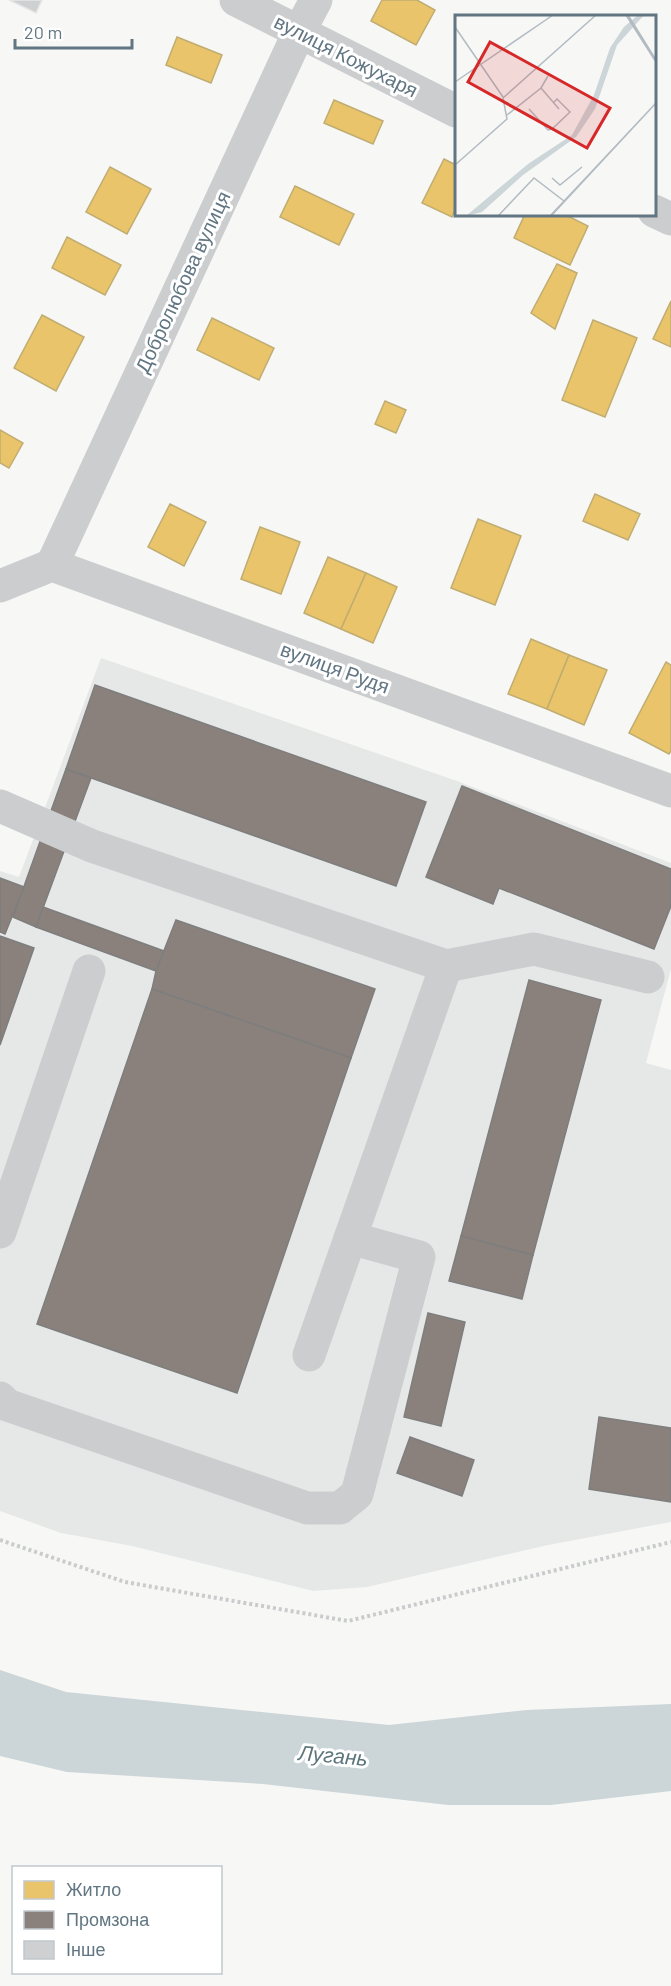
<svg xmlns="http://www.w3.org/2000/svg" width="671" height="1986" viewBox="0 0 671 1986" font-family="Barlow,sans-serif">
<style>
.built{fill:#e6e8e7}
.water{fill:#ccd5d7}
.homes{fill:#e9c46a;stroke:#c0ad71;stroke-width:1.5}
.industry{fill:#8a817c;stroke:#7e7e7e;stroke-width:1.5}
.building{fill:#ced0d1;stroke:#e6e6e6;stroke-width:1.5}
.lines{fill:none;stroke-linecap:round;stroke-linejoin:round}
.path{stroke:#c9cbcc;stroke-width:4;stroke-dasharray:3 3;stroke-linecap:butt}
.minor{stroke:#cccdce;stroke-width:33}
.labels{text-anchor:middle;stroke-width:6;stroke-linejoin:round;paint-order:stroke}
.street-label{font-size:20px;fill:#617682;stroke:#fff}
.water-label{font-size:21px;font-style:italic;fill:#5c767c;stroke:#fff}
.inset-road{fill:none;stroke:#b2bbc1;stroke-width:1.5}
.view{fill:#d62828;fill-opacity:0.15;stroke:#d62828;stroke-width:3}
.inset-edge{fill:none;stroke:#617682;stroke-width:3}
</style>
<rect width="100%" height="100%" fill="#f7f7f6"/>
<path class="built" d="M101 658 457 781 671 863V969L646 1063 671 1070V1522L548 1545 367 1587 313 1591 132 1546 61 1533 0 1511V871L19 877Z"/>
<path class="water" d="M0 1670 66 1692 389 1725 527 1710 671 1704V1791L551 1805H448L263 1784 67 1772 0 1756Z"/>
<g class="homes">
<path d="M382 0H417L435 10 416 45 371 21Z"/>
<path d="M177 37 222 55 211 83 166 65Z"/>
<path d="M334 100 383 121 373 144 324 123Z"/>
<path d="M444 159 456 165V207L452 217 422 203Z"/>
<path d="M110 167 151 189 127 234 86 212Z"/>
<path d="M295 186 354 214 339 245 280 217Z"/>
<path d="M525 214H564L588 226 570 265 514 238Z"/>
<path d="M67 237 121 265 105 295 52 268Z"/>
<path d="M557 264 577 273 555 329 531 313Z"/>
<path d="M671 301V347L653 339Z"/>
<path d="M42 315 84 337 56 391 14 368Z"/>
<path d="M212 318 274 348 259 380 197 350Z"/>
<path d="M593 320 637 338 605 417 562 400Z"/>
<path d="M385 401 406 410 396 433 375 424Z"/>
<path d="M0 430 23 443 9 468 0 463Z"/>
<path d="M595 494 640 514 628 540 583 521Z"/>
<path d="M170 504 206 522 184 566 148 547Z"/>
<path d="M478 519 521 536 495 605 451 588Z"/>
<path d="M260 527 300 542 281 594 241 579Z"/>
<path d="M328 557 366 573 341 629 304 613Z"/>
<path d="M366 573 397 587 373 643 341 629Z"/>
<path d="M531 639 569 655 547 709 508 694Z"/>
<path d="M569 655 607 670 584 725 547 709Z"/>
<path d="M666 662 671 665V751L669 754 629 733Z"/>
</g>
<g class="industry">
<path d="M95 685 426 802 396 886 66 769Z"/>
<path d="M66 769 91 778 36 927 13 917Z"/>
<path d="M462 786 671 869V906L654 949 499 888 493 904 426 877Z"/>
<path d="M0 878 24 887 5 934 0 932Z"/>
<path d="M43 907 164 951 156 971 36 927Z"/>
<path d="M176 920 375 989 351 1058 152 989 156 971Z"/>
<path d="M0 936 34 948 0 1045Z"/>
<path d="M529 980 601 1000 533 1255 461 1236Z"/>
<path d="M152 989 351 1058 237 1393 37 1324Z"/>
<path d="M461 1236 533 1255 522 1299 449 1281Z"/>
<path d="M428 1313 465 1322 441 1426 404 1417Z"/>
<path d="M599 1417 671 1428V1502L589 1489Z"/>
<path d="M410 1437 474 1460 462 1496 397 1473Z"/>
</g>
<path class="building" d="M9 0H42L36 13Z"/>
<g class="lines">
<path class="path" d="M0 1540 125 1582 348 1621 671 1542"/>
<g class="minor">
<path d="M236 0 456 111"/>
<path d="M654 211 671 219"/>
<path d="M52 565 299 32 316 0"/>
<path d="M0 586 52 565 671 791"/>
<path d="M0 806 92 846 446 966 534 949 648 977"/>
<path d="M0 1232 89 971"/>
<path d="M309 1355 446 966"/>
<path d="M0 1398 7 1405 307 1508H340L357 1494 419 1257 350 1238"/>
</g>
</g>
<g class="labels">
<g class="street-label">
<text transform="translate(346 56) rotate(27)" y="7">вулиця Кожухаря</text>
<text transform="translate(183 282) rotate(-65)" y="7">Добролюбова вулиця</text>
<text transform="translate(335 668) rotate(20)" y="7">вулиця Рудя</text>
</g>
<g class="water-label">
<text transform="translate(333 1756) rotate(5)" y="7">Лугань</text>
</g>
</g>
<g transform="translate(455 15)">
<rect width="201" height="201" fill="#f7f7f6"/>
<path d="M183 0H189L162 30 140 94 121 122 68 160 27 197 11 201 73 149 117 120 139 80 155 33 169 12Z" fill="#ccd5d7"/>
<path class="inset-road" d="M171 0 201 47M173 0 201 45M0 12 48 82M0 67 98 0M86 73 104 94M74 94 93 115 97 114 115 97 102 84 99 87M52 100 86 73 93 61M0 150 52 104 48 83 141 0M97 163 105 170 127 152M43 201 79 163 109 186M95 201 201 88M96 201 201 88"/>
<path class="view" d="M35 27 155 93 132 133 13 67Z"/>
<rect width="201" height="201" class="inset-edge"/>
</g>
<rect x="12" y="1866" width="210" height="108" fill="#ffffff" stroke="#c0c8cd" stroke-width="1.5"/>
<rect x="24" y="1881" width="30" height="18" fill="#e9c46a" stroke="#c0c8cd" stroke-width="1.5"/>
<text x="66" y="1896" font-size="18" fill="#617682">Житло</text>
<rect x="24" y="1911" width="30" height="18" fill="#8a817c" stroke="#c0c8cd" stroke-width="1.5"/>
<text x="66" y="1926" font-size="18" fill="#617682">Промзона</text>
<rect x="24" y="1941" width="30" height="18" fill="#ced0d1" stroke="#c0c8cd" stroke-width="1.5"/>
<text x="66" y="1956" font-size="18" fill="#617682">Інше</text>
<path d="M15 39v9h117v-9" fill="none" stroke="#617682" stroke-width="3"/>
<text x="24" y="39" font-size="18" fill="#617682" stroke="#ffffff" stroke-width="4.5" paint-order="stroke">20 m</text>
</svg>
